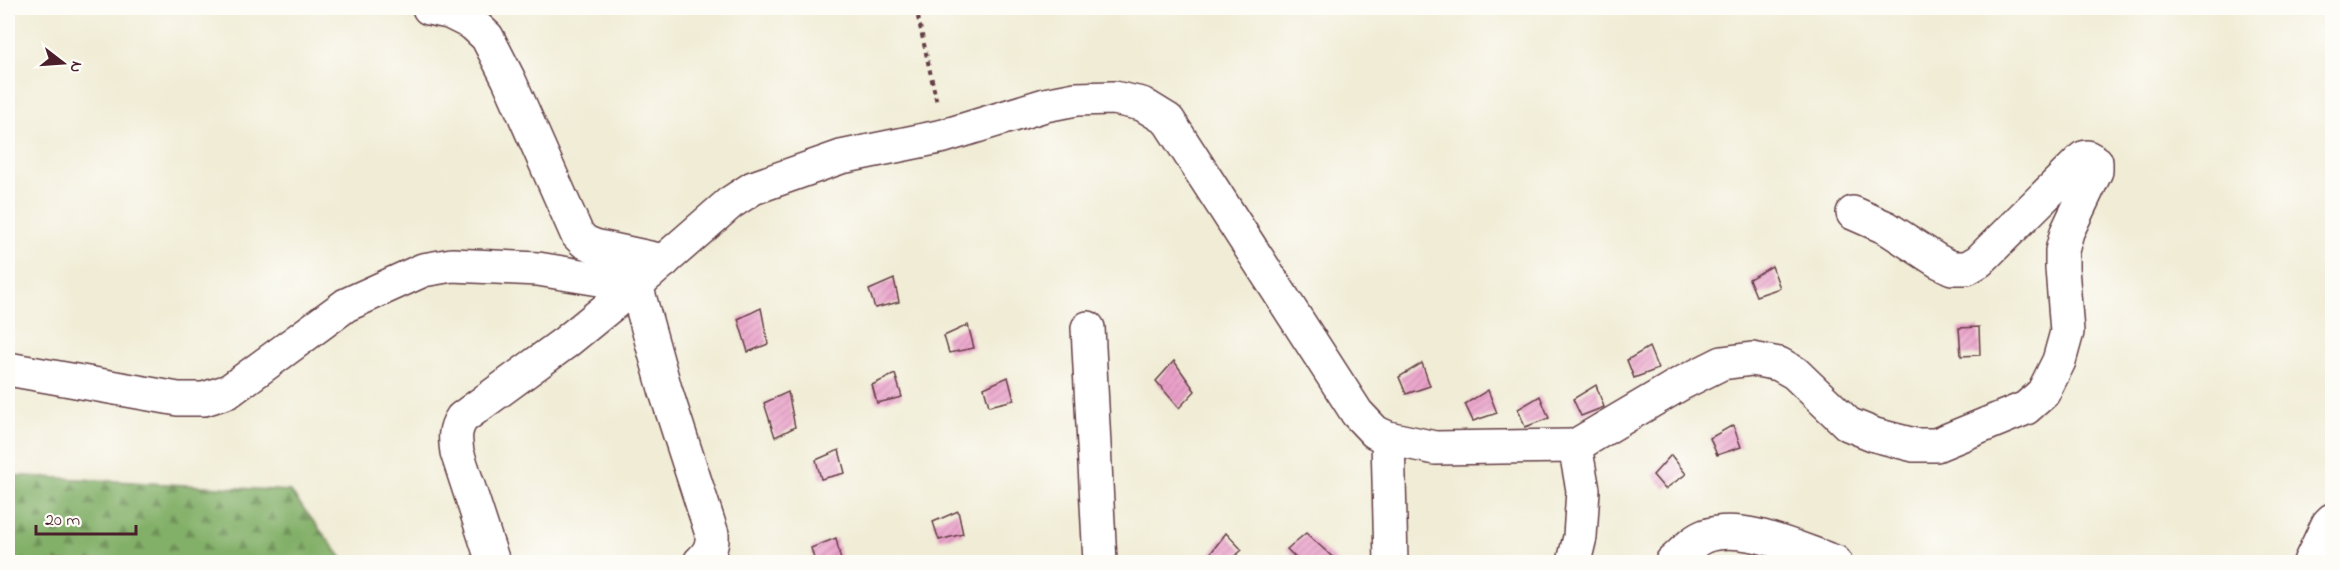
<svg xmlns="http://www.w3.org/2000/svg" width="2340" height="570" viewBox="0 0 2340 570" font-family="'Indie Flower',sans-serif">
<style>
.forest{fill:url(#forest-firs);stroke:#66684a;stroke-width:1.5}
.building{fill:url(#building-hatch)}
.lines{fill:none;stroke-linecap:round;stroke-linejoin:round}
.street-casing{stroke:#633e44;stroke-width:36}
.path{stroke:#633e44;stroke-width:4;stroke-dasharray:4.5 4.5;stroke-linecap:butt}
.street{stroke:#fff;stroke-width:33}
</style>
<defs>
<pattern id="forest-firs" width="22" height="20" patternUnits="userSpaceOnUse" patternTransform="scale(1.5)"><rect width="22" height="20" fill="#83b069"/><path d="M5 1l3.5 6h-7zM16 11l3.5 6h-7z" fill="#6d8f57"/></pattern>
<pattern id="building-hatch" width="6" height="6" patternUnits="userSpaceOnUse" patternTransform="scale(1.5)"><rect width="6" height="6" fill="#eba1ca"/><path d="M-1 1l2-2M0 6l6-6M5 7l2-2" fill="none" stroke="#c083a4"/></pattern>
</defs>
<rect width="100%" height="100%" fill="#fdfcf7"/>
<filter id="ink" filterUnits="userSpaceOnUse"><feTurbulence type="fractalNoise" baseFrequency=".0167" numOctaves="2"/><feDisplacementMap in="SourceGraphic" scale="12" xChannelSelector="R" yChannelSelector="G"/><feConvolveMatrix kernelMatrix="1 2 1 2 8 2 1 2 1" color-interpolation-filters="sRGB"/></filter>
<filter id="wash" filterUnits="userSpaceOnUse"><feTurbulence type="fractalNoise" baseFrequency=".008" numOctaves="4" result="noise"/><feDisplacementMap in="SourceGraphic" scale="24" xChannelSelector="R" yChannelSelector="G"/><feGaussianBlur stdDeviation="1.35" result="paint"/><feColorMatrix in="noise" values="0 0 0 0 0 0 0 0 0 0 0 0 0 0 0 0 0 1.4 0 .05"/><feComposite in="paint" operator="in"/></filter>
<g filter="url(#wash)">
<rect width="100%" height="100%" fill="#f0ecd5"/>
<path class="forest" d="M8 475 290 491 345 562H8Z"/>
<g id="blocks">
<g class="building">
<path d="M1772 266 1780 288 1756 296 1749 279Z"/>
<path d="M894 279 899 302 875 308 869 290Z"/>
<path d="M761 308 768 344 748 352 738 319Z"/>
<path d="M968 325 974 348 949 353 944 336Z"/>
<path d="M1979 327 1980 355 1961 356 1959 328Z"/>
<path d="M1649 347 1658 369 1634 378 1627 360Z"/>
<path d="M1174 361 1195 391 1179 408 1156 381Z"/>
<path d="M1422 363 1430 386 1406 394 1399 377Z"/>
<path d="M895 374 902 397 877 403 872 385Z"/>
<path d="M1008 377 1014 400 989 406 984 388Z"/>
<path d="M1596 385 1604 407 1581 416 1573 399Z"/>
<path d="M1488 390 1497 413 1473 421 1465 404Z"/>
<path d="M788 392 795 427 775 437 764 403Z"/>
<path d="M1540 396 1549 418 1525 427 1518 409Z"/>
<path d="M1733 425 1741 447 1717 455 1710 438Z"/>
<path d="M839 450 845 473 821 479 816 460Z"/>
<path d="M1671 455 1686 474 1665 489 1653 475Z"/>
<path d="M958 511 963 534 939 540 933 522Z"/>
<path d="M1226 533 1242 550 1228 562H1218L1210 554Z"/>
<path d="M1306 533 1338 562H1300L1287 549Z"/>
<path d="M836 538 841 561 815 562 811 548Z"/>
</g>
</g>
</g>
<g filter="url(#ink)">
<use href="#blocks" fill-opacity="0" stroke="#633e44" stroke-width="1.5"/>
<g class="lines">
<defs>
<g id="street">
<path d="M429 8 449 12 473 24 487 37 509 80 577 234 585 242 595 246 664 261"/>
<path d="M636 285 665 389 712 534C713 546 709 554 700 562"/>
<path d="M1088 328 1100 562"/>
<path d="M8 369 178 399H204L229 391 346 305 423 270 452 265 538 269 636 285"/>
<path d="M1388 438 1391 562"/>
<path d="M1575 446 1680 384 1722 363 1752 359 1779 364 1795 373 1848 424 1875 435 1914 445H1936L2026 408 2043 393 2059 361 2067 332 2062 268V251L2067 232 2096 171V162L2087 157 2083 158 1979 261 1967 268H1952L1938 261 1887 228 1853 213"/>
<path d="M493 562 457 452C455 438 454 430 462 418L566 342 636 285 730 203 753 188 841 157 944 136 1045 105 1076 99 1114 98 1142 104 1168 120 1357 413 1375 432 1388 438 1435 448 1575 446 1583 490 1580 537 1574 562"/>
<path d="M1672 562C1681 555 1693 540 1705 536 1743 522 1799 550 1835 562"/>
<path d="M2310 562 2328 524 2332 520"/>
</g>
</defs>
<use href="#street" class="street-casing"/>
<path class="path" d="M916 8 937 103"/>
<use href="#street" class="street"/>
</g>
</g>
<rect width="2340" height="570" fill="none" stroke="#fdfcf7" stroke-width="30"/>
<g transform="translate(63 63) rotate(107)" stroke="#fdfcf7" stroke-width="4.5" paint-order="stroke">
<path d="M0-4.5L10 22L0 15L-10 22Z" fill="#4a1f2b"/>
<text y="-9" font-size="16" font-weight="bold" text-anchor="middle" fill="#4a1f2b">N</text>
</g>
<path d="M36 525v9h100v-9" fill="none" stroke="#4a1f2b" stroke-width="3"/>
<text x="45" y="525" font-size="18" fill="#4a1f2b" stroke="#fdfcf7" stroke-width="4.5" paint-order="stroke">20 m</text>
</svg>
